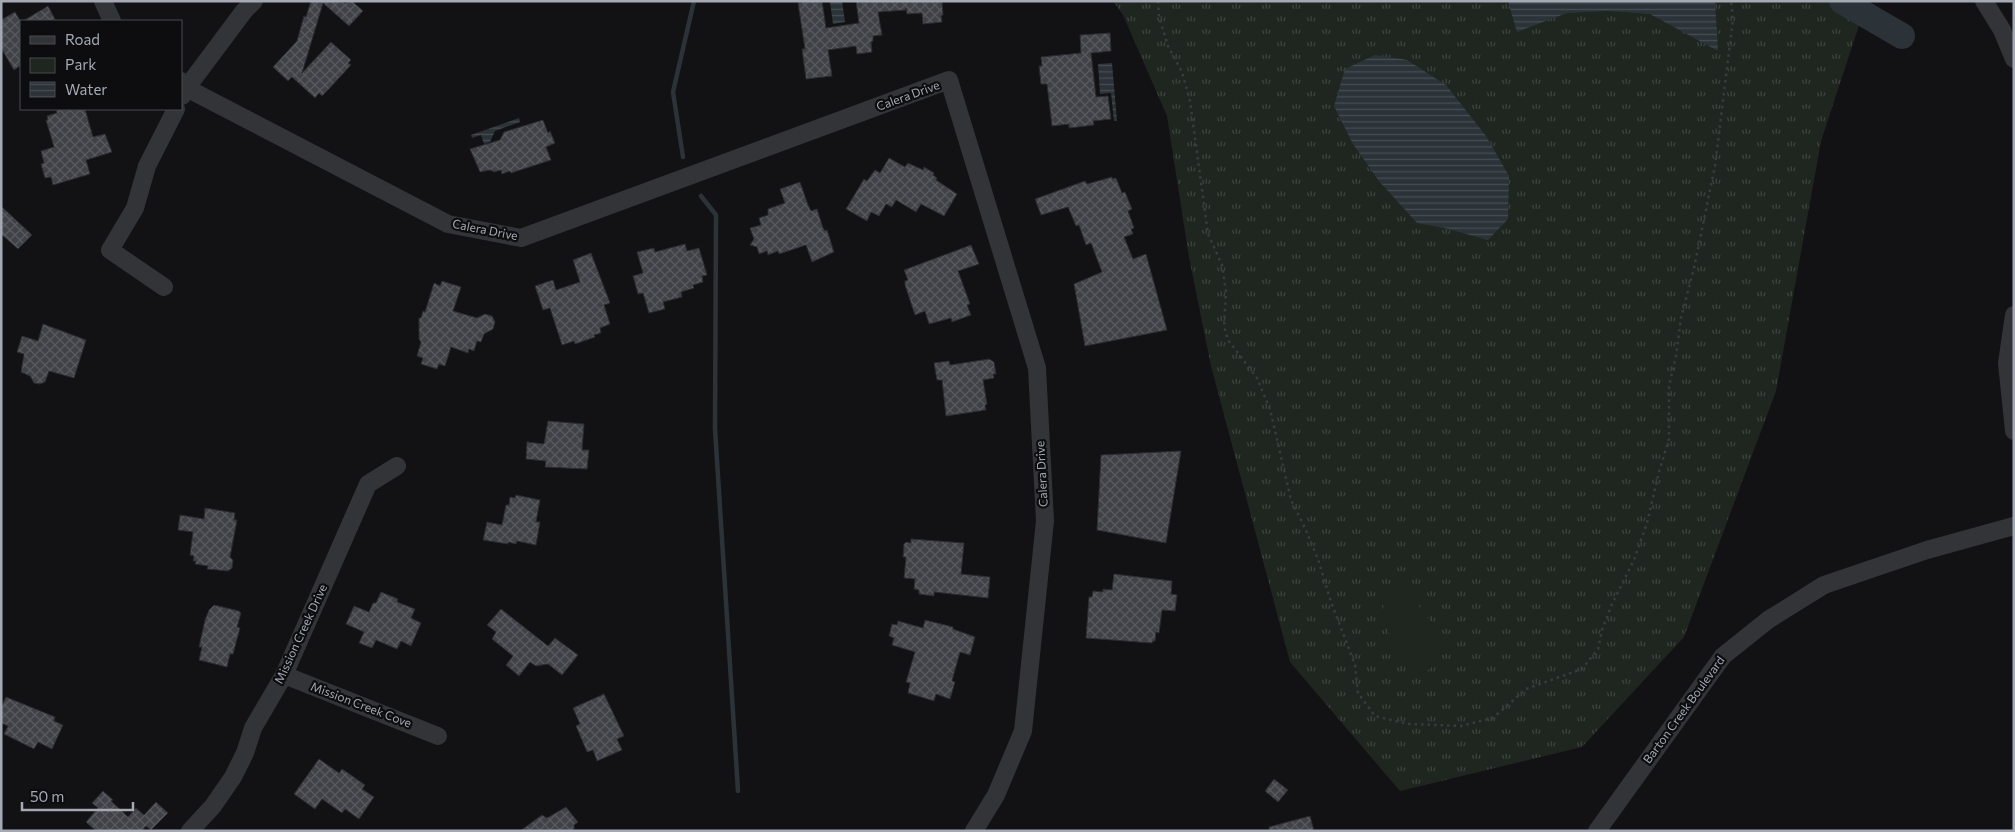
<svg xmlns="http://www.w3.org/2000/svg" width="2015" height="832" viewBox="0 0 2015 832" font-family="Commissioner,sans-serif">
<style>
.grass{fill:url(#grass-tufts)}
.green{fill:#1f261f}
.water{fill:url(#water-rules)}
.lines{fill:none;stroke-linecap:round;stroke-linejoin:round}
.stream{stroke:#2b3339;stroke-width:4.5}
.river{stroke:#2b3339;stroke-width:26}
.building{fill:url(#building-cross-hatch);stroke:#2c2c30}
.path{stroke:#393b3f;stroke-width:2.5;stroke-dasharray:2.5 4;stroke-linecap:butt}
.minor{stroke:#333438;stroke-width:18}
.labels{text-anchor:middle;stroke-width:4.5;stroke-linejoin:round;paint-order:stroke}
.street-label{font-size:12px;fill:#a4a9b4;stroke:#0d0d0f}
</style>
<defs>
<pattern id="grass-tufts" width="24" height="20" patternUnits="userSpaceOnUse" patternTransform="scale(1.25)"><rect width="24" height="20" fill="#1f261f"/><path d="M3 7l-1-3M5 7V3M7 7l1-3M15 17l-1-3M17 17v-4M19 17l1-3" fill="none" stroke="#3d433d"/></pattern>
<pattern id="water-rules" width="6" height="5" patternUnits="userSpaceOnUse" patternTransform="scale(1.25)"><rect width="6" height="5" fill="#2b3339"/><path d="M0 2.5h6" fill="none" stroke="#474e53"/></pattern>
<pattern id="building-cross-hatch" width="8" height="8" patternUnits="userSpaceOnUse" patternTransform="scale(1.25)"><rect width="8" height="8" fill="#414247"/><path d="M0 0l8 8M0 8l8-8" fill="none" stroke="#595a5f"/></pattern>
</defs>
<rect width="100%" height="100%" fill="#121214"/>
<path class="grass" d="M1113 1H1867L1821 141 1776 391 1684 637 1582 747 1400 791 1290 662 1211 366 1189 257 1167 116 1123 15Z"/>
<path class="green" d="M1399 581C1418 583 1414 602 1424 614 1435 628 1449 632 1441 653 1438 661 1433 667 1426 671L1413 672 1409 668C1404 663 1403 657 1399 651 1385 628 1378 615 1388 587Z"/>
<g class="water">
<path d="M842 1 845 22 833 24 830 2Z"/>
<path d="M1508 1H1715L1718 51 1650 14 1608 11 1567 13 1517 32Z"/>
<path d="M1375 55 1407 60 1446 85 1486 136 1509 176 1508 219 1488 240 1445 228 1417 223 1379 181 1353 144 1334 106 1345 69Z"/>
<path d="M1112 63 1117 121H1114L1111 93 1100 94 1098 64Z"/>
<path d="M519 118 520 122 495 131 490 142 484 144 481 135 472 138 471 135Z"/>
</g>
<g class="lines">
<g class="stream">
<path d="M683 157 673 92 694 1"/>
<path d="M701 196 716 215 715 429 738 791"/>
</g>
<path class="river" d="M1842 1 1902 36"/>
</g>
<g class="building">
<path d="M311 1H339L345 3 352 1 363 11 349 26 323 3 302 73 331 42 351 60 348 63 351 65 327 91 322 96 319 93 315 98 292 77 288 81 273 67 297 41 304 16 306 17Z"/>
<path d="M805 1H822L826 28 859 23 856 1H942L943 15 941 16 942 22 923 24 922 13 907 14 906 8V10L878 12 882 35 873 36V41L871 42 872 52 857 54 856 46 828 50 832 76 806 79 802 49H805L798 3Z"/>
<path d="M48 6 56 21H23Z"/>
<path d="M15 12 21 22V65L14 70 1 48V20Z"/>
<path d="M1110 33 1111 51 1091 53 1096 97 1108 96 1111 119 1093 121 1094 125 1069 128V124L1052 126 1047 84H1041L1039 66H1042L1041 57 1081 53 1080 35Z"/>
<path d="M56 109H85L93 137 105 134 112 152 86 160 90 174 53 185 51 177 45 178 41 164 44 163 41 151 54 147 46 120H48L47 116 57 113Z"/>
<path d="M543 120 548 133 550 131 555 143 546 147 551 160 511 173 510 171 502 174 501 170 494 172 490 170 480 172 470 149 500 140 504 132Z"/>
<path d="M889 158 905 167 908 163 923 170 924 167 934 173 933 175 937 178 936 180 957 194 944 216 921 204 916 212 896 200 892 207 886 204 879 216 871 212 867 221 846 209 864 179 867 181 875 170 880 173Z"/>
<path d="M1112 177V179L1116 178 1122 193 1125 192 1132 209 1128 211 1134 228 1131 229 1133 234 1124 237 1133 259 1146 254 1167 330 1085 346 1074 284 1102 272 1091 243 1086 245 1079 225 1076 226 1068 207 1041 215 1035 199 1085 181 1087 184Z"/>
<path d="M800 182 808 205 811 211 817 209 823 228 825 231 827 230 834 252 812 262 806 245 779 254 778 251 768 255 767 251 759 254 757 247 750 245 754 239 750 228 761 225 759 218 768 215V209L785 203 780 189Z"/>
<path d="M1 206 32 235 18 249 1 234Z"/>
<path d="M685 244 687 251 699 248 707 275 702 276 703 282 693 285 694 288 681 292 682 297 663 302 665 309 649 313 643 293 638 294 633 276 643 273 637 252 654 248 655 252Z"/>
<path d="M971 245 979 264 958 271 970 304 967 305 971 315 952 322 951 318 929 324 925 311 915 315 905 285V281L908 280 904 270Z"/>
<path d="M591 253 610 303 604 305 610 324 600 328 601 333 594 335 595 337 575 344 574 341 562 345 550 308 543 310 535 286 553 280 556 290 580 282 573 260Z"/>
<path d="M442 281 461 287 453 311 477 318 485 314 492 316 495 322 493 329 484 334 481 342 477 341 474 351 469 349 468 353 451 347 445 366 439 364 437 369 421 364 423 358 417 356 421 342 419 339V318H421L423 311 425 312 434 283 440 286Z"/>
<path d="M43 324 86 340 74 378 49 371 45 382 40 384 34 383 30 376 21 372 24 354 17 352 22 336 38 341Z"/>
<path d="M989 359 994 362 996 374H993L994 378 983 380 987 404 985 405 986 410 946 416 942 380H937L934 363 949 361 950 365Z"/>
<path d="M548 421 584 424 582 450H589L587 469 545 467 546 461 526 459 527 442 544 444Z"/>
<path d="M1181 451 1166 543 1097 530 1101 455Z"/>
<path d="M516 495 540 500 536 522H540L536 545 517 541 516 544 508 542V544L483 540 487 522 502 525 506 505H509L510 497 515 498Z"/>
<path d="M205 508 235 513 234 520H237L230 557 233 560 232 568 228 571 207 569 208 566 195 564 196 561H193L194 556 190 555 193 532 178 530 180 515 204 519Z"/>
<path d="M911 539 964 543 961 574 990 577 988 598 934 592V596L919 594V590L914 589 915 579 904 578 906 557H903L904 544 906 542 911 543Z"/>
<path d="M1114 574 1172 581 1171 594 1177 595 1175 611 1162 610 1159 633 1156 632 1155 641H1153L1152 643 1086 638 1089 597H1092L1093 591 1103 592V589L1112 590Z"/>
<path d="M381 592 398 599 397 602 415 609 411 618 421 623 411 646 401 641 397 649 376 640 372 648 359 643 364 632 346 624 354 606 369 612 373 603H376Z"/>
<path d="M214 605 239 611 241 613 237 627 240 628 233 654H230L227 667 199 660 202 647H199L205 620 209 610Z"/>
<path d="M501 609 548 646 555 638 578 655 562 675 548 664 536 666 530 662 519 676 506 665 513 656 492 639 496 632 487 625Z"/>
<path d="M925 620 953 627V629L975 637 970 655 960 652 953 677 952 681 955 682 950 699 936 694 934 701 908 693 910 683 906 682 915 652 892 645 894 638 889 636 892 624 897 625 898 621 923 628Z"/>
<path d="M604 694 624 736 617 739 622 750 597 761 593 750 587 752 576 726 580 724 573 708Z"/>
<path d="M6 697 55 717 54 721 63 725 52 749 38 742 34 749 4 734 8 726 1 723V708Z"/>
<path d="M319 759 339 773 342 769 348 773 365 785 362 789 374 797 359 819 345 809 342 813 322 799 315 809 294 794Z"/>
<path d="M1274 779 1288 790 1278 802 1265 791Z"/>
<path d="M103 791 113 800 111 801 128 817 136 808 144 815 156 802 168 813 151 830 146 826 142 831H96L86 822 98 808 92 803Z"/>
<path d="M566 807 578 822 574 825V831H520L542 815 547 818Z"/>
<path d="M1310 816 1314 831H1269V827Z"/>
</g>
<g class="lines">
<path class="path" d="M1158 1 1159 17 1168 46 1182 72 1190 101 1208 234 1222 265 1226 292 1224 326 1228 340 1257 378 1270 409 1291 500 1304 526 1318 559 1330 599 1355 665 1358 693 1375 716 1408 724 1461 726 1493 718 1526 689 1582 669 1598 649 1602 630 1612 604 1634 560 1647 523 1659 472 1669 439V386L1676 356 1681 318 1694 268 1715 166 1733 19 1731 1"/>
<g class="minor">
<path d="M103 1 112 21"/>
<path d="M1984 1 2002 30 2014 59"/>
<path d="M181 81 196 93 448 224 521 238 949 80 1037 368 1045 521 1023 731 996 795 974 831"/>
<path d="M182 96 188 86 244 11 254 1"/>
<path d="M164 287 110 250 135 208 147 166 176 109"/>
<path d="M2014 315 2007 363 2014 431"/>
<path d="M284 675 438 736"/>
<path d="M190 831 213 806 233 777 245 753 253 728 284 675 368 484 397 466"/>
<path d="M1597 831 1723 656 1768 620 1824 585 1927 550 2014 526"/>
</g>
</g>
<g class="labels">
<g class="street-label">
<text transform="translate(908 96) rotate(-20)" y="4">Calera Drive</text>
<text transform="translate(485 230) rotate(11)" y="4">Calera Drive</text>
<text transform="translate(1042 474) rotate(-93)" y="4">Calera Drive</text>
<text transform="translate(301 634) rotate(-65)" y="4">Mission Creek Drive</text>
<text transform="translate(361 705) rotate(21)" y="4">Mission Creek Cove</text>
<text transform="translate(1684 710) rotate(-54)" y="4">Barton Creek Boulevard</text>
</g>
</g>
<rect width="2015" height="832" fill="none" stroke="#a4a9b4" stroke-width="5"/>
<rect x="20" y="20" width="162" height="90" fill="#0d0d0f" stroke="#494b51"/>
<rect x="30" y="36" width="25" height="8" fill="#333438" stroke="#494b51"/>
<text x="65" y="45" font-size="15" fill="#a4a9b4">Road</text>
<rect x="30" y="58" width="25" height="15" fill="#1f261f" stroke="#494b51"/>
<text x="65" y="70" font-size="15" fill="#a4a9b4">Park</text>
<rect x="30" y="82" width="25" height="15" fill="url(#water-rules)" stroke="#494b51"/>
<text x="65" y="95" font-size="15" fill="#a4a9b4">Water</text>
<path d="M22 802v8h111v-8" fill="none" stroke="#a4a9b4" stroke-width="2.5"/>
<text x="30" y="802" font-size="15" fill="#a4a9b4" stroke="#0d0d0f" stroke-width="4" paint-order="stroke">50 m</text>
</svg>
